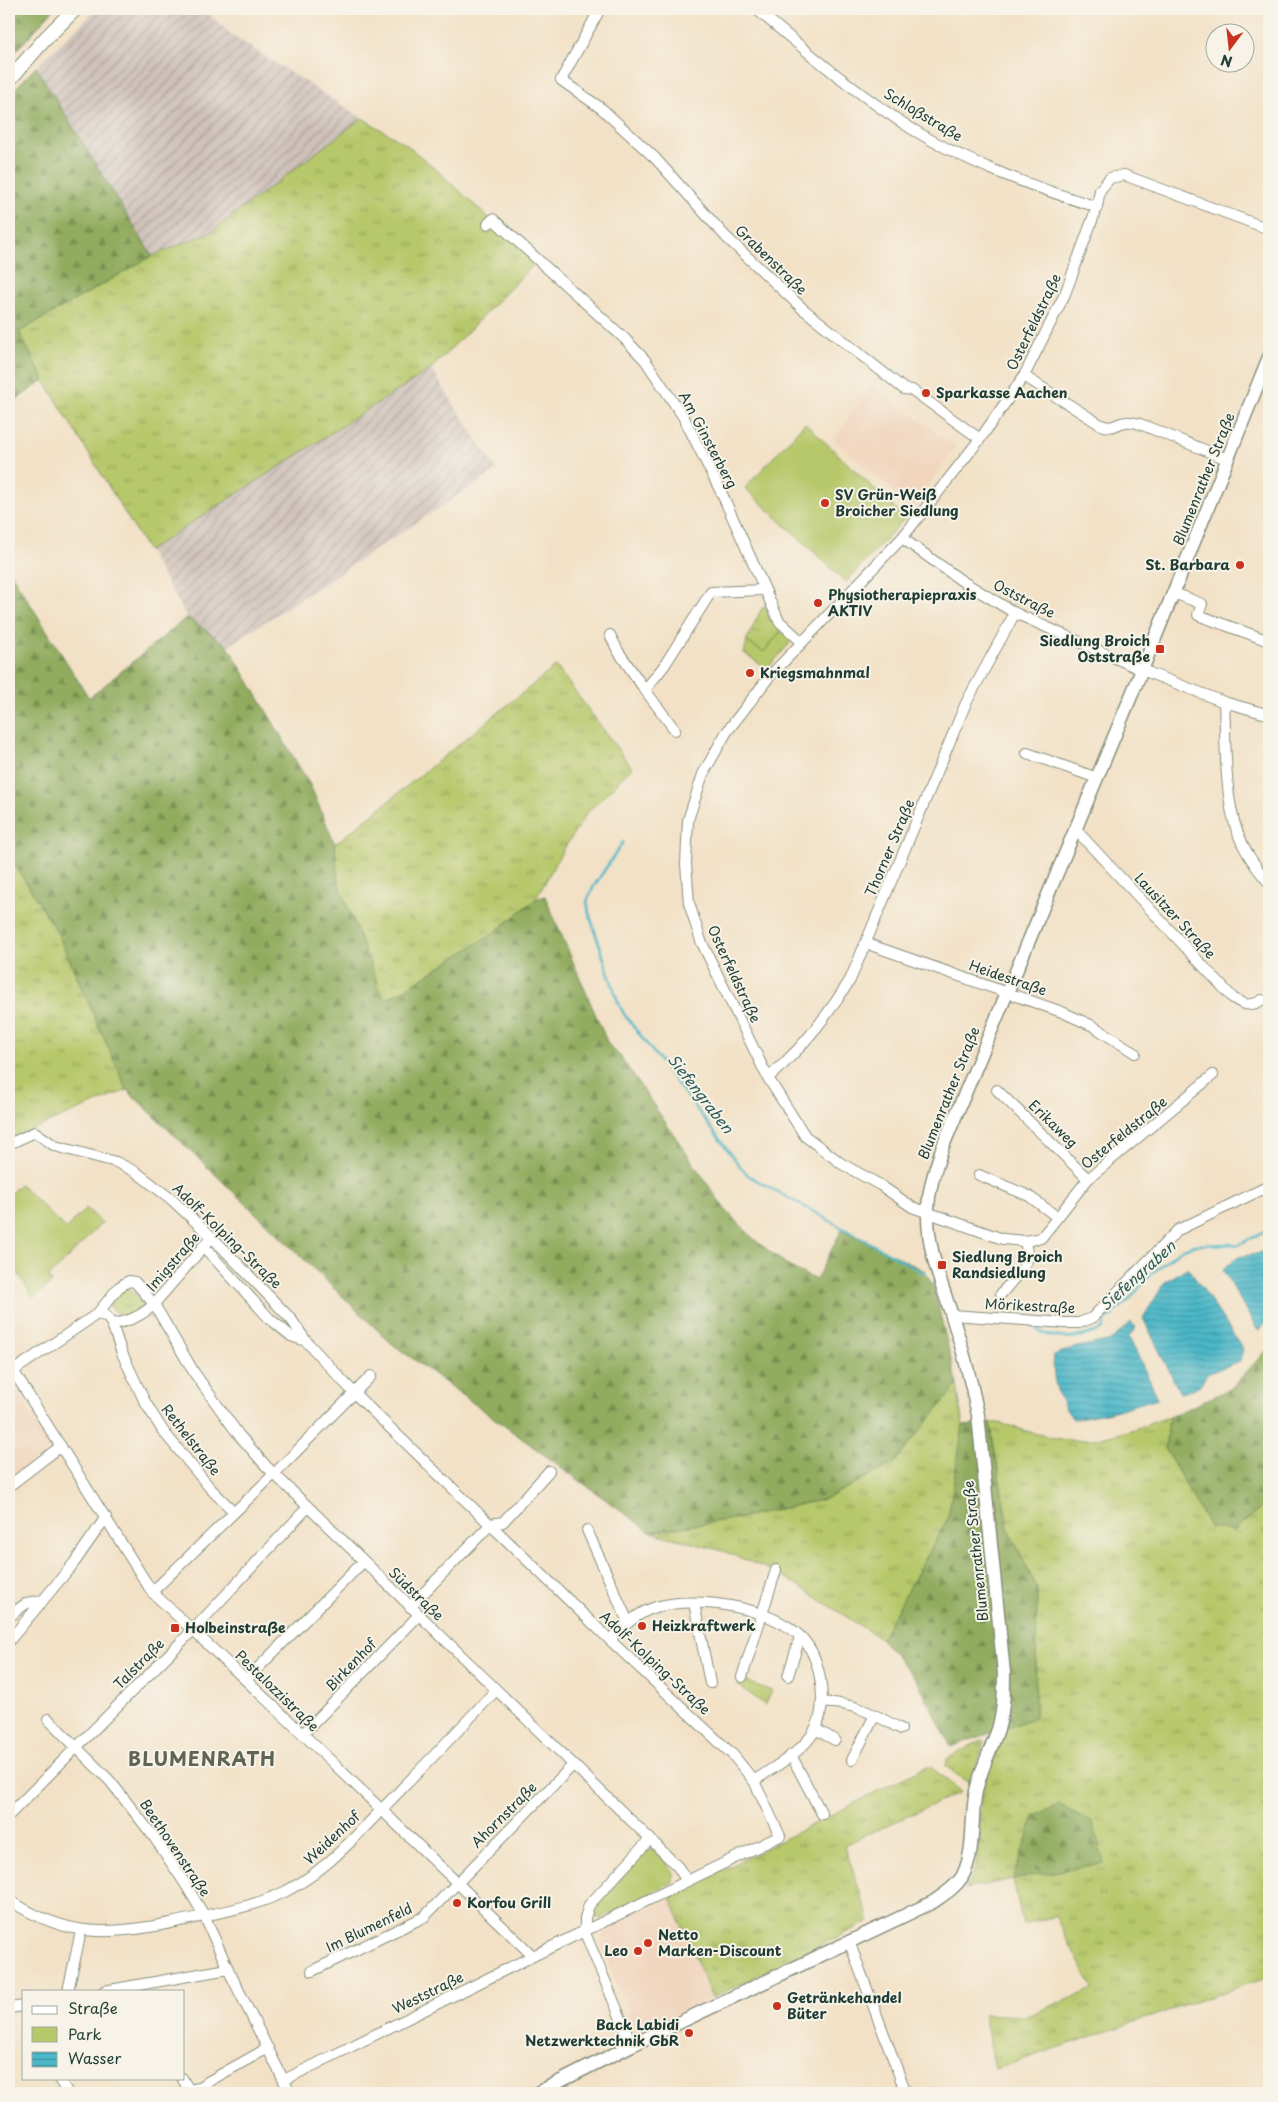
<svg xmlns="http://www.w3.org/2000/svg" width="1278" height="2102" viewBox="0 0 1278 2102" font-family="'Playpen Sans',sans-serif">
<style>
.built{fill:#f1d5bd}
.industrial{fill:url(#industrial-furrows)}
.grass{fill:url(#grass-tufts);stroke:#6b8250}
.forest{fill:url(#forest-firs);stroke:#58744a}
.green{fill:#b7c86b;stroke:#6b8250}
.water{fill:url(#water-rules);stroke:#357a7e}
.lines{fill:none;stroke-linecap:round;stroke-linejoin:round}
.stream{stroke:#4bb7c8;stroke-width:2.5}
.minor-casing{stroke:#888f7d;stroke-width:12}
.tertiary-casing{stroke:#888f7d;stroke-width:15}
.secondary-casing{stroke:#888f7d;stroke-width:16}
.minor{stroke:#fff;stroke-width:10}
.tertiary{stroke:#fff;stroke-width:12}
.secondary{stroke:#fff;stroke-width:14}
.poi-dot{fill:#c8321e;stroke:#f7f3e8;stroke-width:2}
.labels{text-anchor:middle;stroke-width:4;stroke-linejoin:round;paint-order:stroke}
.street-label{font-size:14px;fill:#1f3d34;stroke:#f7f3e8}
.poi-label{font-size:14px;font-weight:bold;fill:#1f3d34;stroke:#f7f3e8;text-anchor:start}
.water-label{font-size:15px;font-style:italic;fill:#2a5c59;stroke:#f7f3e8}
.district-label{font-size:19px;font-weight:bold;letter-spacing:1px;fill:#606452;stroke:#f7f3e8}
</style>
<defs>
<pattern id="industrial-furrows" width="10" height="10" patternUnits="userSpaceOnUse" patternTransform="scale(1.25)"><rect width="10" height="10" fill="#cec1ba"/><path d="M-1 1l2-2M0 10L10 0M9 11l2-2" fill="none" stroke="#a79e98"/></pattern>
<pattern id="grass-tufts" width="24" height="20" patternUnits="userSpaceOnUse" patternTransform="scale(1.25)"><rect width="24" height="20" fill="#b7c86b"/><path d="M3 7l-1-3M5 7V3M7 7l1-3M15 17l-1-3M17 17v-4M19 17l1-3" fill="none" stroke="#94a459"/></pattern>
<pattern id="forest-firs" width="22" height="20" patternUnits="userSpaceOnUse" patternTransform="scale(1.25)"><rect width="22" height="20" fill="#91ac5f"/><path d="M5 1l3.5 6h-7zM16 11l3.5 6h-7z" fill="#768d4f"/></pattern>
<pattern id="water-rules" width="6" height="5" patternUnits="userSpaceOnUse" patternTransform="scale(1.25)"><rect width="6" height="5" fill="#4bb7c8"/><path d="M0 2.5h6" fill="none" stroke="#3e96a3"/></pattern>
</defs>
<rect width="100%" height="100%" fill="#f7f3e8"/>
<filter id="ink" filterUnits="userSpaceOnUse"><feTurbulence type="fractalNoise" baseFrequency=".02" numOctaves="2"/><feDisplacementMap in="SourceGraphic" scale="10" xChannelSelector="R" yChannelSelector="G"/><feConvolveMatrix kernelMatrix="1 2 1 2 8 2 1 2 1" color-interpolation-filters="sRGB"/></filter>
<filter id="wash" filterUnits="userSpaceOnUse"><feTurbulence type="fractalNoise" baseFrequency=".0096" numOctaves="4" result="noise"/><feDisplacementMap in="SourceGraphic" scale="20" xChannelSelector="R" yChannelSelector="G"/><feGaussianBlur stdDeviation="1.12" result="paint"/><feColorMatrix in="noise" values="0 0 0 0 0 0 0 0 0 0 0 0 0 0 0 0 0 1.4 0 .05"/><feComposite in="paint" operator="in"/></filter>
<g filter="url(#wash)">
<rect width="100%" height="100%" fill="#f2e1c6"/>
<g class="built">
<path d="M871 385 956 447 912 507 834 440Z"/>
<path d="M9 1376 52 1447 9 1480Z"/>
<path d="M670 1897 712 1998 643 2030H638L634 2028 601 1945 602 1936 609 1928Z"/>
</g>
<g class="industrial">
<path d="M97 9H203L233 36 362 118 211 232 152 256 36 67Z"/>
<path d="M431 369 497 470 228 646 187 617 148 551Z"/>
</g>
<g class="grass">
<path d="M362 118 407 145 439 172 536 262 431 369 148 551 44 380 19 332 152 256 211 232Z"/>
<path d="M765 606 771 618 781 631 764 652 746 641 762 608Z"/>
<path d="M556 666 632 768 587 813 560 855 536 899 491 935 398 994 384 1000 338 882 335 844Z"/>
<path d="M9 855 58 934 127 1090 9 1139Z"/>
<path d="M126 1286 148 1306 121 1317 110 1306V1302Z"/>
<path d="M957 1385 963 1426 948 1518 881 1639 780 1574 723 1551 650 1532 739 1518 825 1499 894 1463Z"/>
<path d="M1169 1417 1165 1448 1233 1531 1269 1502V1977L995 2069 984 2014 1027 2016 1093 1989 1055 1916 1023 1925 1013 1879 965 1889C984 1859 977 1832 981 1799 985 1775 996 1751 1006 1729L1035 1716 1037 1589 1008 1528 990 1423H999C1018 1428 1037 1435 1055 1438 1094 1446 1133 1429 1169 1417Z"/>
<path d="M981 1740 985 1741 970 1782 962 1779 946 1766 947 1759Z"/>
<path d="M925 1767H931L961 1792 844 1845 870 1921 712 1998 670 1897Z"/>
</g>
<g class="forest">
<path d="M9 9H54L9 59Z"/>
<path d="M36 67 152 256 19 332 44 380 9 405V95Z"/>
<path d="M9 570 89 698 187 617 228 646 310 785 335 844 338 882 384 1000 398 993 491 935 536 899 545 896 608 1044 620 1056 724 1208 755 1240 790 1267 816 1280 842 1229 925 1271 934 1288 957 1385 894 1463 825 1499 739 1518 650 1532 391 1343 127 1090 58 934 9 855Z"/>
<path d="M1269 1348V1502L1233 1531 1209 1527 1165 1448 1169 1417 1230 1389Z"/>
<path d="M990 1423 1008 1528 1037 1589 1035 1717C1007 1729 979 1736 951 1747L917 1680 881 1639 948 1518 963 1426Z"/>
<path d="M1058 1805 1093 1822 1104 1863 1013 1879 1034 1816Z"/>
</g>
<g class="green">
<path d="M805 423 905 518 846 582 745 488Z"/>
<path d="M781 631 789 638 790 643 767 669 744 653 747 642 764 652Z"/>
<path d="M20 1184 66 1229 86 1208 102 1223 49 1277 52 1283 33 1298 9 1258V1195Z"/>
<path d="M740 1679 772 1691 765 1705 738 1685Z"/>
<path d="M649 1850H653C662 1859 676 1867 673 1882L600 1919 592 1915V1906Z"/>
</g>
<g class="water">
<path d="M1269 1247V1321L1258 1331 1223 1270C1239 1247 1253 1262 1269 1247Z"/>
<path d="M1188 1267 1243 1349 1240 1361 1207 1374 1200 1385 1189 1391 1180 1393 1143 1318 1165 1282Z"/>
<path d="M1131 1322 1136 1327 1129 1337 1158 1398 1111 1412 1073 1419C1058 1400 1051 1379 1054 1355L1073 1348 1112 1340Z"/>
</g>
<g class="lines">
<g class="stream">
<path d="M623 842 594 886 587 901 589 913 618 1002 624 1014 740 1166 749 1176 926 1274"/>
<path d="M1030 1324C1049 1343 1081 1339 1103 1329L1105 1321 1128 1301 1150 1275 1180 1250 1195 1245 1230 1244 1236 1246 1269 1229"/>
</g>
</g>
</g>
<g filter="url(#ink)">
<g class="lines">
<defs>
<g id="minor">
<path d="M600 9 561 80 602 109 655 158 726 237 803 309 904 389 912 390 980 439"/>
<path d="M756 9C806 51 857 94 912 129 969 164 1034 187 1097 207"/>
<path d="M488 224 493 219 624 338 645 360 684 418 722 494 779 621 802 642"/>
<path d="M1024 376 1101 425C1115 430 1115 423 1126 422 1130 421 1136 423 1140 424L1227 459"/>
<path d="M902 538 962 581 1015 613 1142 670 1224 702 1263 713H1269"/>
<path d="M1174 593 1202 604 1198 615 1269 641"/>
<path d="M610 635 618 651 645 690"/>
<path d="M1224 702C1226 741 1224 795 1237 831 1244 851 1256 868 1269 883"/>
<path d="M675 730 645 690 664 666 711 592 764 590"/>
<path d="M1027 753 1097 778"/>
<path d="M1075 829 1233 998C1243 1005 1251 1007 1262 1000"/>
<path d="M865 943 1062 1012 1093 1026 1135 1053"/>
<path d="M1213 1075 1088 1179 1041 1238 1025 1241 1003 1239 912 1207 880 1185 842 1164 805 1136 768 1078 701 941 689 903 686 864 688 820 703 774 726 733 769 677 902 538 980 439 1024 376 1065 294 1097 207 1100 190 1110 178 1124 175 1269 229"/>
<path d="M768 1078C801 1050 827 1017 850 980L966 703 1015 613"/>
<path d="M997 1090 1088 1179"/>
<path d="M9 1144 35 1132 55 1146 116 1162 136 1172 171 1199 212 1237 291 1319 306 1341 355 1394 612 1642 733 1755 754 1781 780 1836 533 1956 284 2080"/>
<path d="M979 1175 1029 1196 1057 1217"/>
<path d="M203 1246 269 1318 291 1336 306 1341"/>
<path d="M1001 1294 1023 1268 1028 1258 1025 1241"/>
<path d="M97 1314 106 1316 112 1324 121 1351 145 1402 163 1431 210 1488 234 1512"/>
<path d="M952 1315 1065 1323H1079L1092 1318 1178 1230 1269 1186"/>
<path d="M112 1324C128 1322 142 1316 154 1304L195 1374 238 1434 266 1466 650 1839 678 1867 687 1881"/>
<path d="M9 1364 152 1592 303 1734 533 1956"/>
<path d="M13 1371 97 1314 119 1287 129 1281 135 1282 154 1304 212 1237"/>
<path d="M9 1486 61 1446"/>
<path d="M587 1530 628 1622"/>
<path d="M152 1592 274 1474 371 1376"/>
<path d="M694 1603 710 1683"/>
<path d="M410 1607 491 1524 503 1522 549 1471"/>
<path d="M9 1617C18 1610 29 1597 41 1603"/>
<path d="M610 1640C623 1626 637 1613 656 1607 696 1595 770 1607 801 1637 813 1649 819 1668 821 1685 823 1700 822 1716 815 1730 802 1753 775 1766 754 1781"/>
<path d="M9 1641 74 1563 106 1517"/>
<path d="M788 1676 800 1637"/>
<path d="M742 1677 776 1570"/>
<path d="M246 1680 363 1562"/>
<path d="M822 1703C851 1701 876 1715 901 1729"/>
<path d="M48 1719 110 1781 154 1837 184 1882 204 1915 228 1969 290 2093"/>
<path d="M815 1729 835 1740"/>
<path d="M303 1734 419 1615"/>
<path d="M791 1755 822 1814"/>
<path d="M852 1760 875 1715"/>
<path d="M9 1815 193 1630 308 1507"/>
<path d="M9 1900C66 1937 106 1936 171 1923 205 1915 241 1910 273 1897 319 1879 353 1839 386 1805 423 1767 460 1729 496 1690"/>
<path d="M849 1941 906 2093"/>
<path d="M312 1971 424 1917 573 1765"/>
<path d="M68 1991 81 1931"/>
<path d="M104 1991 228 1969"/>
<path d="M9 2008 24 2006"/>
<path d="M632 2045 585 1933V1918L589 1905 650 1839"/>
<path d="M58 2078 68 2093"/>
<path d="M182 2078 189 2090 195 2089 268 2048"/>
</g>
<path id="tertiary" d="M537 2093 632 2045 933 1902C943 1895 955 1888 962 1877 976 1851 970 1819 976 1791 981 1768 992 1748 999 1726 1004 1708 1004 1691 1004 1673L978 1415C971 1381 963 1349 952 1316 941 1282 927 1249 928 1212 928 1189 936 1167 943 1146L1142 670 1269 357"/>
<path id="secondary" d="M9 80 45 39 75 9"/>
</defs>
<use href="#minor" class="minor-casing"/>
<use href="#tertiary" class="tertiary-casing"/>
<use href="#secondary" class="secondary-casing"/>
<use href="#minor" class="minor"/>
<use href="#tertiary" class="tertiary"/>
<use href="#secondary" class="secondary"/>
</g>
</g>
<g class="poi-dot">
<circle cx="926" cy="393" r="5"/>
<circle cx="825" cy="503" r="5"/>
<circle cx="1240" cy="565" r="5"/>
<circle cx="818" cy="603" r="5"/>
<rect x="1155" y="644" width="10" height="10" rx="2.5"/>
<circle cx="750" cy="673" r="5"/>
<rect x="937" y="1260" width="10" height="10" rx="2.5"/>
<circle cx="642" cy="1626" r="5"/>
<rect x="170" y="1623" width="10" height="10" rx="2.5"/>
<circle cx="457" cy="1903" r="5"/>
<circle cx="648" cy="1943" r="5"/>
<circle cx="638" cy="1951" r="5"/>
<circle cx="777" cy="2006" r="5"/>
<circle cx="689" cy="2033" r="5"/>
</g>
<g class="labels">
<g class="street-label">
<text transform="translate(923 115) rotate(31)" y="5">Schloßstraße</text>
<text transform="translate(771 260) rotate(44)" y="5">Grabenstraße</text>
<text transform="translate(1034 322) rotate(-64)" y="5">Osterfeldstraße</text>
<text transform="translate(708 440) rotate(62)" y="5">Am Ginsterberg</text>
<text transform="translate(1204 479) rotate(-68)" y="5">Blumenrather Straße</text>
<text transform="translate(1024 599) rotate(27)" y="5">Oststraße</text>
<text transform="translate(890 848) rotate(-67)" y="5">Thorner Straße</text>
<text transform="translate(1175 916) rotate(47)" y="5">Lausitzer Straße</text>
<text transform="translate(734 974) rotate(65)" y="5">Osterfeldstraße</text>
<text transform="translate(1008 978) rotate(19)" y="5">Heidestraße</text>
<text transform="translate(949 1093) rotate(-68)" y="5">Blumenrather Straße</text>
<text transform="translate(1053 1124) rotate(44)" y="5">Erikaweg</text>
<text transform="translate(1124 1133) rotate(-39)" y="5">Osterfeldstraße</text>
<text transform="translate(227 1236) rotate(44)" y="5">Adolf-Kolping-Straße</text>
<text transform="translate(173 1262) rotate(-49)" y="5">Imigstraße</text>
<text transform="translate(1030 1306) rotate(3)" y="5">Mörikestraße</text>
<text transform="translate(191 1440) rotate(52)" y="5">Rethelstraße</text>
<text transform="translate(976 1551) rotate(-96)" y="5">Blumenrather Straße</text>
<text transform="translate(416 1594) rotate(44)" y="5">Südstraße</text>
<text transform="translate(655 1663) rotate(43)" y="5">Adolf-Kolping-Straße</text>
<text transform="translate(139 1664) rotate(-45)" y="5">Talstraße</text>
<text transform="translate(351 1665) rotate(-46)" y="5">Birkenhof</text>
<text transform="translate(277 1691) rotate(44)" y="5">Pestalozzistraße</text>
<text transform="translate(504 1815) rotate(-45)" y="5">Ahornstraße</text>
<text transform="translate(332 1838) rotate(-43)" y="5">Weidenhof</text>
<text transform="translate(175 1848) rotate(56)" y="5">Beethovenstraße</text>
<text transform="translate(369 1928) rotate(-26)" y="5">Im Blumenfeld</text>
<text transform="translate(428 1993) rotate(-26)" y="5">Weststraße</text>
</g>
<g class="poi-label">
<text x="936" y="398">Sparkasse Aachen</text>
<text x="835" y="500">SV Grün-Weiß<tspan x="835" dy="16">Broicher Siedlung</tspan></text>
<text x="1230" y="570" text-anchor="end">St. Barbara</text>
<text x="828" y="600">Physiotherapiepraxis<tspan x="828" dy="16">AKTIV</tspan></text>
<text x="1150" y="646" text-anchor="end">Siedlung Broich<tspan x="1150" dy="16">Oststraße</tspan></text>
<text x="760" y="678">Kriegsmahnmal</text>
<text x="952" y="1262">Siedlung Broich<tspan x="952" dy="16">Randsiedlung</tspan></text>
<text x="652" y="1631">Heizkraftwerk</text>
<text x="185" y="1633">Holbeinstraße</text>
<text x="467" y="1908">Korfou Grill</text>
<text x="658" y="1940">Netto<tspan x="658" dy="16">Marken-Discount</tspan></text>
<text x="628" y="1956" text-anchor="end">Leo</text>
<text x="787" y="2003">Getränkehandel<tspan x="787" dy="16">Büter</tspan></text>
<text x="679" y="2030" text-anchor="end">Back Labidi<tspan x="679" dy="16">Netzwerktechnik GbR</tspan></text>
</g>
<g class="water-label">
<text transform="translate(700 1094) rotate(52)" y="5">Siefengraben</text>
<text transform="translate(1138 1276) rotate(-42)" y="5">Siefengraben</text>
</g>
<g class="district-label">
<text x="202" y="1766">BLUMENRATH</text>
</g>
</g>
<rect width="1278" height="2102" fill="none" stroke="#f7f3e8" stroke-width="30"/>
<rect x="22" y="1990" width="162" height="90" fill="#f7f3e8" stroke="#a1aaa0"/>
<rect x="32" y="2006" width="25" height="8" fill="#ffffff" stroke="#a1aaa0"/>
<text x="68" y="2014" font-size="15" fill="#1f3d34">Straße</text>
<rect x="32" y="2027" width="25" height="15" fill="#b7c86b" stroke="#a1aaa0"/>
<text x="68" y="2040" font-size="15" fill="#1f3d34">Park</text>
<rect x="32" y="2052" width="25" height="15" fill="url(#water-rules)" stroke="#a1aaa0"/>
<text x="68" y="2064" font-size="15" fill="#1f3d34">Wasser</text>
<g transform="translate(1230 48) rotate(195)"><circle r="24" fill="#f7f3e8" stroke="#a1aaa0"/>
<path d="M0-4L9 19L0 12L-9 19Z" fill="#c8321e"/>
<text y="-8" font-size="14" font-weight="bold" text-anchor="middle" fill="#1f3d34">N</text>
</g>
</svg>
